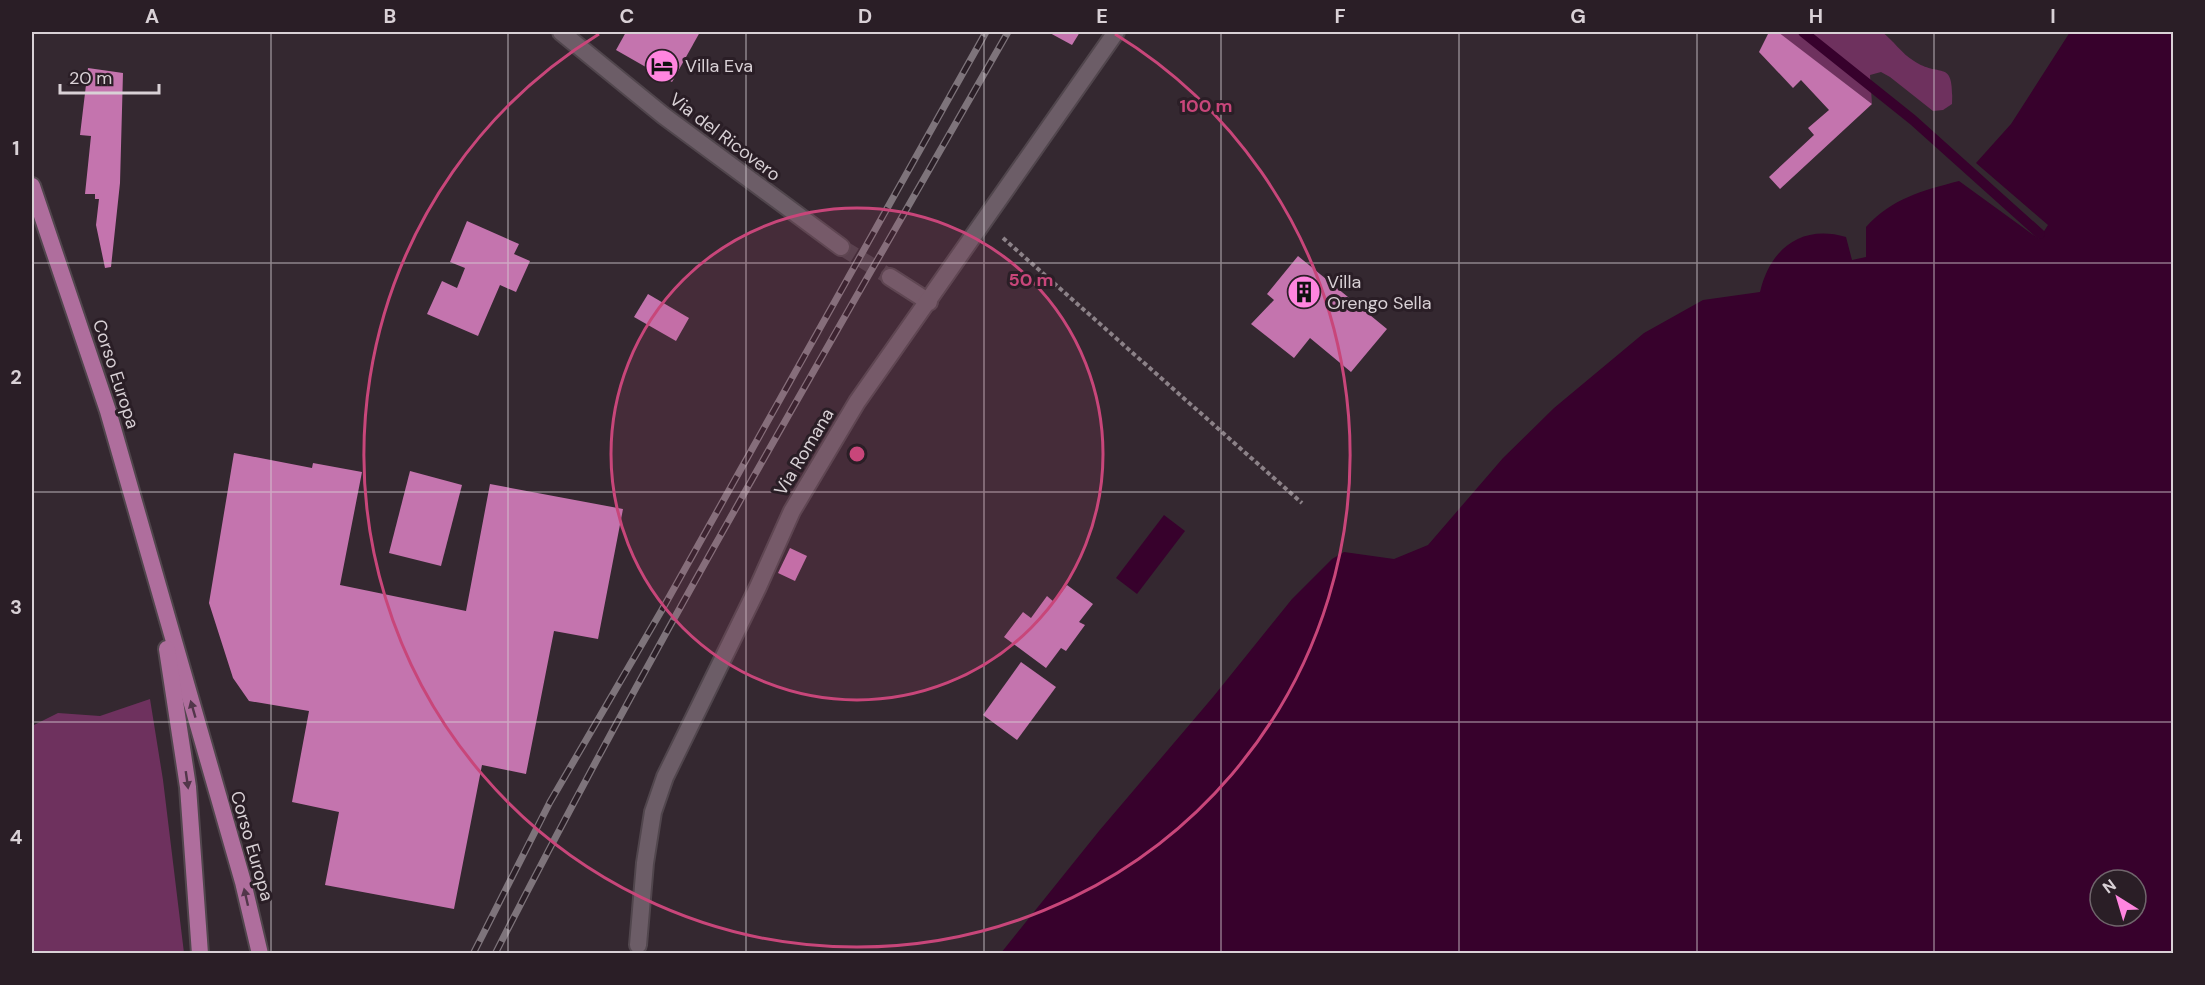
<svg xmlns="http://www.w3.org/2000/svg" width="2205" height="985" viewBox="0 0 2205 985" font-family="'DM Sans',sans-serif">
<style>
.green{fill:#6e315e}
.water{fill:#37012c;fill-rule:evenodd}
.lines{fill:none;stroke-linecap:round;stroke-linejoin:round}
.stream{stroke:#37012c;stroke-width:10}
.building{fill:#c474ae}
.minor-tunnel{stroke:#4d4149;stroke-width:16;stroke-dasharray:16 8;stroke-linecap:butt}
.minor-casing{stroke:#51464d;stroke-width:20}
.primary-casing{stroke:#51464d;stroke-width:20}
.path{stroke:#8c8288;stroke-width:4;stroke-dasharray:4.5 3;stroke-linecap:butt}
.minor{stroke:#6c5d67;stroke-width:16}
.primary{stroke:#af6e9d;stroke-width:16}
.rail-casing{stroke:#7e747b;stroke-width:7}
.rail{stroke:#2a1e26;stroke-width:4.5;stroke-dasharray:14;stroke-linecap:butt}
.oneway{fill:#52364a}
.grid{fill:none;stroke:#d9d1d6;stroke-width:1.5;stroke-opacity:0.55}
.ring{fill:none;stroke:#c8467a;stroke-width:3}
.labels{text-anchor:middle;stroke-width:6;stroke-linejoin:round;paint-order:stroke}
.poi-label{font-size:18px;fill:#d9d1d6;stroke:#2a1e26;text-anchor:start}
.street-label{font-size:18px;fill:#d9d1d6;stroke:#2a1e26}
.centre{fill:#c8467a;stroke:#2a1e26;stroke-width:3}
.ring-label{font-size:18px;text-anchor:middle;font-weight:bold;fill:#c8467a;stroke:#2a1e26;stroke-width:6;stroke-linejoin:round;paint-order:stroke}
.neatline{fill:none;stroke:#d9d1d6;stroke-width:2}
.grid-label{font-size:20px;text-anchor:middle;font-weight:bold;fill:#d9d1d6}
</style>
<rect width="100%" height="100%" fill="#342830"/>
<g class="green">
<path d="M1777 32H1882C1893 40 1902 54 1914 61 1941 79 1954 57 1952 104L1943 110 1933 111 1890 77 1881 72 1870 75 1872 104Z"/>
<path d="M150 699 163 780 184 953H32V726L58 713 100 716Z"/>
</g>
<g class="water">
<path d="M2070 32H2173V953H1001L1099 831 1213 697 1292 599 1332 559 1344 552 1394 559 1428 545 1503 458 1554 408 1644 333 1703 300 1760 292C1770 249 1801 224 1846 237L1852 260 1866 257V227C1893 198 1921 191 1959 181L2039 239 2048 225 1976 163 2011 124ZM2100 880H2136V916H2100Z"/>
<path d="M1164 515 1185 531 1137 594 1116 578Z"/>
</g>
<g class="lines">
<path class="stream" d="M1803 32 1913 120 2040 234"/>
</g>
<g class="building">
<path d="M626 32H700L672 82 616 50Z"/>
<path d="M1048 32H1080L1072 45Z"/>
<path d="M1769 32H1778L1872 104 1780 189 1769 177 1814 135 1808 128 1829 110 1801 80 1793 88 1759 52Z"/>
<path d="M88 68 123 73 120 183 111 267 105 268 96 225 99 199H95V194H85L91 136 80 135Z"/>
<path d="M467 221 519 244 514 254 530 261 516 292 500 285 478 336 427 314 442 281 457 288 465 268 450 262Z"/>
<path d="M1298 256 1387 329 1351 372 1310 338 1294 358 1251 324 1274 300 1267 294Z"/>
<path d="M648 294 689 318 676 341 634 317Z"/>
<path d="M234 453 312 468 313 463 362 472 340 585 466 611 490 484 623 509 598 639 554 631 526 774 482 765 454 909 325 885 339 812 292 802 309 711 249 701 233 678 209 603Z"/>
<path d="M410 471 462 485 441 566 389 553Z"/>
<path d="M790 548 807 556 795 581 778 573Z"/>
<path d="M1067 585 1093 604 1079 622 1085 625 1066 651 1061 648 1046 668 1004 637 1023 612 1031 618 1047 596 1054 602Z"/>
<path d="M1021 662 1056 687 1017 740 983 715Z"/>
</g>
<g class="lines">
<path class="minor-tunnel" d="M841 247 890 277"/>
<defs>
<g id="minor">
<path d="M561 32 664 116 841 247"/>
<path d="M890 277 929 302"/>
<path d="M638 945 645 863 653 812 665 777 758 587 792 511 857 402 1116 32"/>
</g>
<g id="primary">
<path d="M32 186 108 411 243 882 260 954"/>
<path d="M167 649 188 787 200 954"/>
</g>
</defs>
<use href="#minor" class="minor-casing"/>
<use href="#primary" class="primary-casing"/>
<path class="path" d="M1003 238 1302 503"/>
<use href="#minor" class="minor"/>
<use href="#primary" class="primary"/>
<defs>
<g id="rail">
<path d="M473 954 550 802 663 608 986 32"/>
<path d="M495 954C655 640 834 337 1008 32"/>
</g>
</defs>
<use href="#rail" class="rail-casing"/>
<use href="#rail" class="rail"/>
</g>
<defs><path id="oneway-solid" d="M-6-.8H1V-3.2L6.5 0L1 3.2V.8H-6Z" transform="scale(1.5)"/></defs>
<g class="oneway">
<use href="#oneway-solid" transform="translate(193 709) rotate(-106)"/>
<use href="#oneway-solid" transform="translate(187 780) rotate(82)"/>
<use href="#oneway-solid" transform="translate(246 897) rotate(-103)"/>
</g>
<path class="grid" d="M271 32V954M508 32V954M746 32V954M984 32V954M1221 32V954M1459 32V954M1697 32V954M1934 32V954M32 263H2174M32 492H2174M32 722H2174"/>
<circle cx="857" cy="454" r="246" fill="#c8467a" fill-opacity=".12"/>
<g class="ring">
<circle cx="857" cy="454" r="246"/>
<path d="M1115 34A493 493 0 1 1 599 34"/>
</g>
<defs>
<symbol id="hotel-disc" viewBox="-11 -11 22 22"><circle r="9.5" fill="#ff85df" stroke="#2a1e26"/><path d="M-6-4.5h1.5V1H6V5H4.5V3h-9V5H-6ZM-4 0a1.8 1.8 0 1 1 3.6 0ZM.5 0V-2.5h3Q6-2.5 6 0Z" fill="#111"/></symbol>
<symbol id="building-disc" viewBox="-11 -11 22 22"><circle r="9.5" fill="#ff85df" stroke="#2a1e26"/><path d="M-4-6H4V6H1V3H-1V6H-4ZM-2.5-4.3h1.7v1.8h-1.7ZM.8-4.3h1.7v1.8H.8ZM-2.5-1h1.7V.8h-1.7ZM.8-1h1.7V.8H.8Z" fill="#111"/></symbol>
</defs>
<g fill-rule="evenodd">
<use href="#hotel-disc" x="643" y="47" width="38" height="38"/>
<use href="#building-disc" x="1285" y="273" width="38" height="38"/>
</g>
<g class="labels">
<g class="poi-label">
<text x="685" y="72">Villa Eva</text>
<text x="1327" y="288">Villa<tspan x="1327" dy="21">Orengo Sella</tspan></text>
</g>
<g class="street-label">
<text transform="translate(725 137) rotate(37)" y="6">Via del Ricovero</text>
<text transform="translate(116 374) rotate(72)" y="6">Corso Europa</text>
<text transform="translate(804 452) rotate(-59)" y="6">Via Romana</text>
<text transform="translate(252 846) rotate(74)" y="6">Corso Europa</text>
</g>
</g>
<circle cx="857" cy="454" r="9" class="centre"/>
<g class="ring-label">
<text x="1206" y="112">100 m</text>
<text x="1031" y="286">50 m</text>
</g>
<rect width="2205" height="985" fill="none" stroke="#2a1e26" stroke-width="66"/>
<g transform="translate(2118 898) rotate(323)"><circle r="28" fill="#2a1e26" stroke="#70666c" stroke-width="1.5"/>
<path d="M0-4.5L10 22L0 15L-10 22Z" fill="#ff85df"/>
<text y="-9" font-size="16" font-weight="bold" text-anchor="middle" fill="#d9d1d6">N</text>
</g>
<path d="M60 84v9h99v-9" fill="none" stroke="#d9d1d6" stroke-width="3"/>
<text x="69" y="84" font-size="18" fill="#d9d1d6" stroke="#2a1e26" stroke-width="4.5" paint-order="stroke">20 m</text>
<rect x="33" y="33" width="2139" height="919" class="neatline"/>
<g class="grid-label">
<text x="152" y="23">A</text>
<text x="390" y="23">B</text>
<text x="627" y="23">C</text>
<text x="865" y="23">D</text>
<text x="1102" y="23">E</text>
<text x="1340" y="23">F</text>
<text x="1578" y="23">G</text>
<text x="1816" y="23">H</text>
<text x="2053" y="23">I</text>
<text x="16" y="155">1</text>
<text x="16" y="384">2</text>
<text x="16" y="614">3</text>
<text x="16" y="844">4</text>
</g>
</svg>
